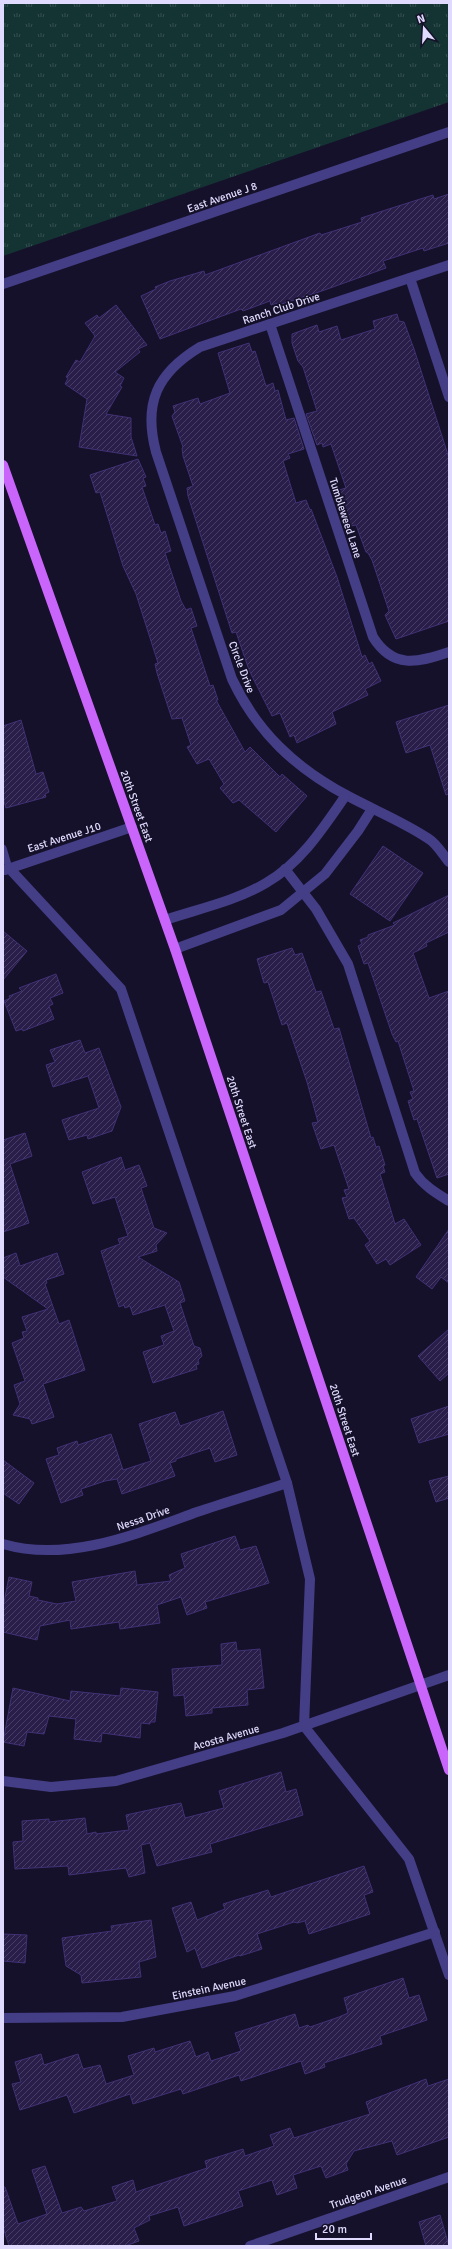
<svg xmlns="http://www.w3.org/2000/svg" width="452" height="2249" viewBox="0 0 452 2249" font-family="Signika,sans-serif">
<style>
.grass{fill:url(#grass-tufts)}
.building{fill:url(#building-hatch);stroke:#413175}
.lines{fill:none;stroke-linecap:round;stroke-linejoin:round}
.service{stroke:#443e87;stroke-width:7}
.minor{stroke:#443e87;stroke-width:10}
.tertiary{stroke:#443e87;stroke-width:10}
.primary{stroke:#c965fb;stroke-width:10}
.labels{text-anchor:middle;stroke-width:3.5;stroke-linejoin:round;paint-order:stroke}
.street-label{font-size:11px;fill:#e0dbfe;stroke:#16112a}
</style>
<defs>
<pattern id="grass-tufts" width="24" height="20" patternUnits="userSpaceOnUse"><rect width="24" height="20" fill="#143333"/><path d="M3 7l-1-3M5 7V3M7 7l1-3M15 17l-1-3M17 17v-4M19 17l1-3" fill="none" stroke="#365052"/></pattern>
<pattern id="building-hatch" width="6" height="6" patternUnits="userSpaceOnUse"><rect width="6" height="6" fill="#291e4a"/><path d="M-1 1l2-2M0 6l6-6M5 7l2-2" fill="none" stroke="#483e65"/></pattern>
</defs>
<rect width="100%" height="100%" fill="#16112a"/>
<path class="grass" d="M3 3H449V102L3 256Z"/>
<g class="building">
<path d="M449 194V243L430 249 424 251 423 248 383 261 386 268 319 292 282 304 278 303 271 305 270 301 243 311 241 309 160 339 141 296 156 289 155 287 170 281 204 271 205 275 320 233 321 235 362 222 361 218 395 207 433 195 434 199Z"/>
<path d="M116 305 147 345 138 349 140 352 115 372 124 378 120 386 122 387 106 414 131 418V437L137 456 79 447 87 399 65 384 68 378 66 377 76 360 80 362 95 336 85 323 97 315 99 318Z"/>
<path d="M397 314 399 321 404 322 414 349 449 458V621L396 639 385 615 389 611 372 560 368 553 366 552 356 525 351 526 339 490 346 488 331 444 323 447 322 443 317 445 306 414 317 411 303 367 298 361 292 343V334L317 325 319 332 337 326 341 340 375 329 373 321Z"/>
<path d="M249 343 252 352 255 351 266 386 273 383 275 391 278 390 286 420 294 418 304 449 288 454 290 458 283 461 296 503 306 500 310 510 311 509 337 577 362 657 365 655 369 664 372 662 381 681 365 689 368 695 332 712 336 724 297 743 294 735 290 737 280 713 272 716 249 670 236 632 232 633 188 496 187 488 193 486 183 456 182 448 183 447 172 416 175 412 173 406 198 398 200 404 230 393 218 353Z"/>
<path d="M138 459 146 477 143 478 146 486 142 487 155 525 158 524 161 533 165 531 171 551 165 553 181 601 186 610 191 608 197 626 191 628 210 686 213 685 218 700H216L245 752 250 747 280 777 282 774 307 796 276 832 239 800 233 803 220 788 224 784 209 759 197 764 187 747 191 745 182 718 172 719 157 673 155 664 158 663 136 594 123 566 100 492 96 493 90 475Z"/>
<path d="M449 705V794L446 795 430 745 406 753 396 722Z"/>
<path d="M21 720 36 774 43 772 49 792 45 794 46 797 6 808 3 798V726Z"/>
<path d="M383 846 423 873 390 921 350 894Z"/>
<path d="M449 895V932L426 943 427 946 413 953 429 998 449 991V1174L437 1178 417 1119 414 1120 408 1101 413 1099 410 1092 414 1091 398 1041 396 1042 392 1034 368 963 364 964 358 946 362 944 360 940 368 937V935L395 925 393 923Z"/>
<path d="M3 931 27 951 3 980Z"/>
<path d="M292 948 295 955 302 953 316 992 321 991 334 1029 339 1028 371 1138 373 1137 376 1147 379 1146 385 1165 383 1166 385 1172 380 1174 395 1224 404 1219 421 1245 390 1265 386 1259 377 1264 365 1245 370 1241 354 1218 349 1219 342 1198 347 1197 344 1190 349 1189 334 1145 321 1149 312 1123 318 1122 307 1082 287 1023 282 1025 268 982 264 983 257 959Z"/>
<path d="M56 974 63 993 50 998 53 1004 49 1006 54 1019 23 1031 22 1029 16 1031 4 1001 10 998 9 996 22 991 19 988Z"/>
<path d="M80 1040 85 1053 99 1048 121 1107 112 1131 88 1139 87 1135 69 1140 62 1120 99 1108 88 1076 53 1087 46 1065 55 1062 50 1050Z"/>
<path d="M25 1133 32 1156 10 1164 29 1223 3 1232V1140Z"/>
<path d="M121 1157 125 1170 139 1165 147 1186 141 1188 154 1228 167 1233 156 1245 157 1251 138 1257 179 1282 185 1301 180 1303 194 1346 200 1348 202 1356 198 1360 199 1364 196 1365 197 1369 153 1383 143 1352 164 1345 161 1336 174 1331 165 1305 133 1315 130 1306 125 1308 124 1305 119 1307 101 1251 120 1244 118 1239 128 1236 115 1197 93 1204 82 1172Z"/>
<path d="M449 1229V1283L441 1277 432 1289 416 1277Z"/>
<path d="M16 1253 20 1266 57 1253 64 1274 46 1280 47 1283 45 1284 59 1324 69 1320 85 1370 43 1384 54 1417 32 1424 30 1419 13 1415 20 1404 14 1385 25 1381 12 1343 24 1338 22 1332 27 1331 22 1317 48 1309 3 1277V1258Z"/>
<path d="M449 1329V1373L440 1381 418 1356Z"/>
<path d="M449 1406V1434L419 1443 411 1419Z"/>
<path d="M223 1411 237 1455 215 1462 210 1448 176 1459V1461L170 1463 175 1476 122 1494 117 1479 105 1481 81 1489 83 1495 61 1503 46 1459 59 1455 57 1448 77 1441 78 1445 111 1434 123 1470 151 1461 139 1424 175 1412 180 1426Z"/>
<path d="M3 1460 34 1483 19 1504 3 1493Z"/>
<path d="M449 1476V1498L436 1502 429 1481Z"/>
<path d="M235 1536 240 1550 256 1546 269 1583 205 1602 207 1608 187 1615 181 1597 157 1605 160 1623 120 1629 119 1622 71 1629 70 1620 40 1626 37 1640 3 1632V1607L9 1577 32 1582 29 1596 38 1598V1600L57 1604 76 1601 72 1582 135 1571 137 1585 171 1581 169 1575 185 1568 181 1554Z"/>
<path d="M236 1642 237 1651 260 1649 264 1688 247 1690 248 1705 212 1708V1713L186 1716 184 1695 174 1696 172 1669 222 1665 221 1644Z"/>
<path d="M13 1688 70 1701 71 1691 120 1696 121 1688 158 1692 155 1722H150V1724L141 1723 140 1738 102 1733 101 1742 74 1739 76 1719 49 1716 44 1734 27 1732 24 1746 3 1742Z"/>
<path d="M281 1772 286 1792 296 1789 303 1815 210 1844 212 1852 157 1866 150 1843 141 1845 145 1873 129 1877 126 1868 69 1875 68 1866 15 1869 13 1842 23 1841 22 1821 49 1819V1822L85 1818 87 1834 96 1832V1834L129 1830 126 1815 181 1803 185 1818 224 1808 219 1791Z"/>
<path d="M364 1866 373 1892 364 1895 370 1914 309 1934 305 1921 297 1923 294 1922 257 1934 262 1949 240 1956 239 1955 202 1968 195 1948 187 1952 172 1908 191 1902 197 1920 225 1909 223 1904 268 1890 271 1897Z"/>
<path d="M151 1920 156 1957 139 1962 141 1977 82 1983 81 1975 66 1966 62 1938 112 1931 111 1926Z"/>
<path d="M3 1934 27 1935 25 1963 3 1961Z"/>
<path d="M403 1978 409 1998 419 1995 427 2020 380 2036 382 2044 324 2063 325 2067 305 2074 301 2061 241 2081 239 2075 183 2094 181 2089 133 2104 130 2094 74 2113 67 2095 20 2110 12 2084 21 2082 15 2062 41 2054 44 2065 78 2054 83 2069 100 2065 106 2084 134 2075 128 2056 154 2048 155 2052 190 2041 196 2057 208 2052 211 2061 241 2051 235 2033 295 2014 299 2028 308 2025 310 2027 339 2017 348 2013 344 1998Z"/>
<path d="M426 2079 428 2086 449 2079V2137L397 2155 392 2141 354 2151 346 2164 348 2170 326 2178 321 2166 293 2175 297 2188 277 2195 272 2180 238 2191 243 2206 184 2226 178 2207 149 2216 150 2220 134 2228 139 2241 125 2246H9L3 2227V2187H5L18 2224 47 2214 32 2170 45 2166 62 2213 81 2207 84 2211 117 2201 112 2187 133 2180 136 2192 207 2168 205 2161 243 2149 245 2156 274 2146 270 2135 290 2128 294 2138 370 2114 366 2102Z"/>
<path d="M440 2215 449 2246H426L419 2222Z"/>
</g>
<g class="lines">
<path class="service" d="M3 848 9 868"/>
<g class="minor">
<path d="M449 265 200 347C157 373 143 403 156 452L232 679C257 732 295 768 348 796 374 810 404 822 429 839 437 844 443 855 449 862"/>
<path d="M410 278 449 397"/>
<path d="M270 324 373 637C393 669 417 663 449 652"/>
<path d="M9 868 121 989 287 1483 310 1579 304 1726 409 1859 449 1975"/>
<path d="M285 869 316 909 348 964 415 1173C424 1186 436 1193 449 1201"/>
<path d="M5 870 132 827"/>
<path d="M165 920C198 909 236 901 266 883 301 863 324 827 346 795"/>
<path d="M175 949 281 910 325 874 358 831 372 809"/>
<path d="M3 1544C68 1563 136 1534 197 1512 227 1502 257 1493 287 1483"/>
<path d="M3 1781 51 1787 116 1781 283 1733 449 1675"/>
<path d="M3 2018 122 2017 235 1996 435 1932"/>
<path d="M250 2246 449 2177"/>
</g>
<path class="tertiary" d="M3 284 449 132"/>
<path class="primary" d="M3 465 175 949 449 1770"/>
</g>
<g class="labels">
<g class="street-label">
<text transform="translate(222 197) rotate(-19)" y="4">East Avenue J 8</text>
<text transform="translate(281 308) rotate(-18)" y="4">Ranch Club Drive</text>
<text transform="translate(346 518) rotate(72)" y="4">Tumbleweed Lane</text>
<text transform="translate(242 667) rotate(69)" y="4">Circle Drive</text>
<text transform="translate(137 806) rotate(70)" y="4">20th Street East</text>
<text transform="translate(64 837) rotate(-18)" y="4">East Avenue J10</text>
<text transform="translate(242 1112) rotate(72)" y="4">20th Street East</text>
<text transform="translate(345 1420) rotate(72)" y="4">20th Street East</text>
<text transform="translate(143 1518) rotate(-19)" y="4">Nessa Drive</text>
<text transform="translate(226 1737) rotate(-16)" y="4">Acosta Avenue</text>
<text transform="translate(209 1988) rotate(-12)" y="4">Einstein Avenue</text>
<text transform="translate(368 2192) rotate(-19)" y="4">Trudgeon Avenue</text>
</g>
</g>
<rect width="452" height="2249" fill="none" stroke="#e0dbfe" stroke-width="8"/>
<g transform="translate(424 28) rotate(342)" stroke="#16112a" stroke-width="3" paint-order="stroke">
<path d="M0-3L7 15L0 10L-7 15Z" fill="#e0dbfe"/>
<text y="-6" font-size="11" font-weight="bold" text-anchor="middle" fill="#e0dbfe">N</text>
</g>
<path d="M316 2233v6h55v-6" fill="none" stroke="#e0dbfe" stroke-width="2"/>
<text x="322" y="2233" font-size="12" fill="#e0dbfe" stroke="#16112a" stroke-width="3" paint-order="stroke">20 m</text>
</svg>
